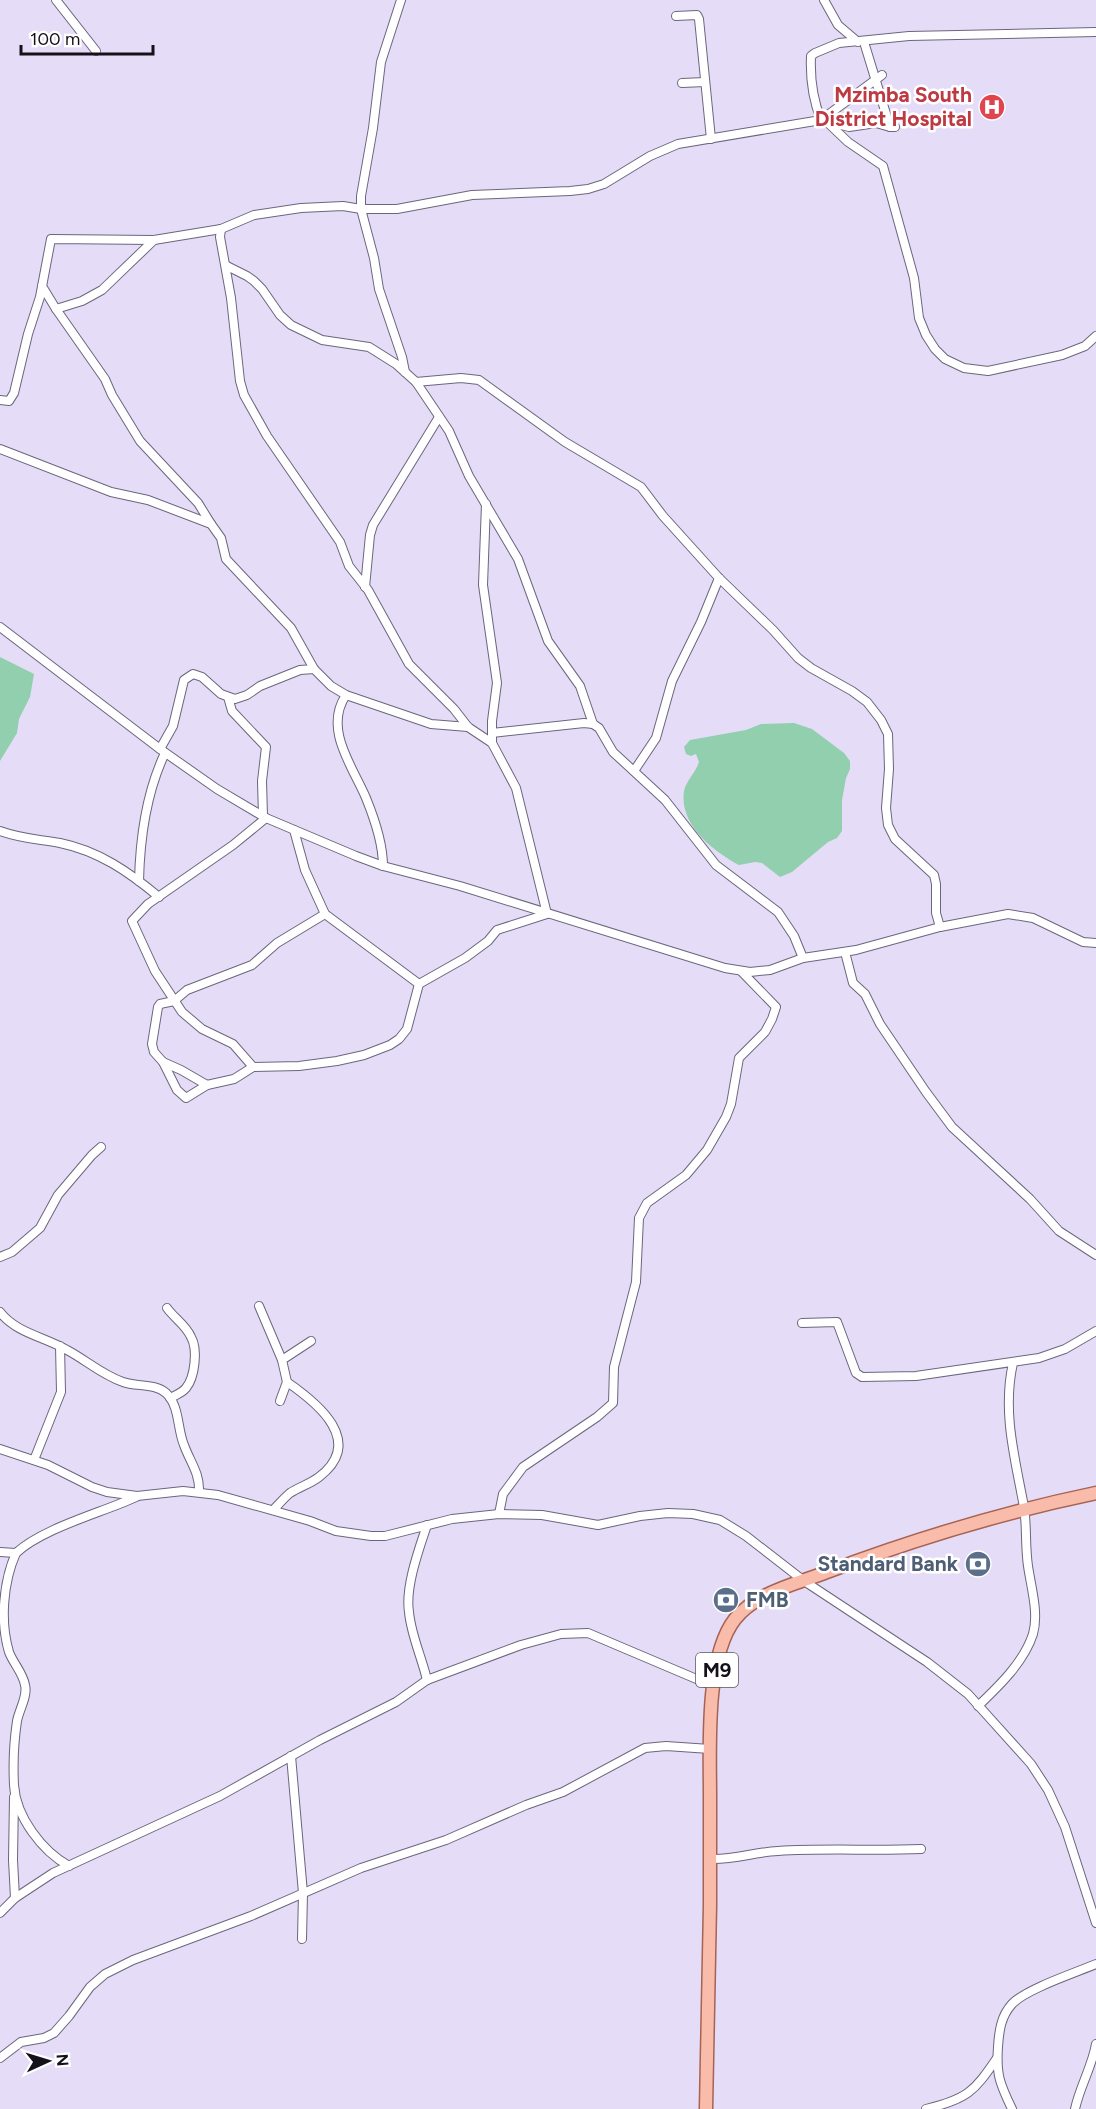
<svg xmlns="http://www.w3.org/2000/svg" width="1096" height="2109" viewBox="0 0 1096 2109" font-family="Figtree,sans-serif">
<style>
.green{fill:#92cfae}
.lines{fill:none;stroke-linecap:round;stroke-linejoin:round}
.street-casing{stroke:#6d657c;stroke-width:10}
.primary-casing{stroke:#a66353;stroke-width:15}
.street{stroke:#fff;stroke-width:8}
.primary{stroke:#f9bcaa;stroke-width:12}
.labels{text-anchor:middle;stroke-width:5;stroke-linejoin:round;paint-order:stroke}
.shield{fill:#fff;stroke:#5a585f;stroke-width:1.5}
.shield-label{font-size:20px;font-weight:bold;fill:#14111a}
.health-label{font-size:21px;font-weight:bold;fill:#be3a42;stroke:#fff;text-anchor:end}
.service-label{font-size:21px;font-weight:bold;fill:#4e5e75;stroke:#fff;text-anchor:end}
</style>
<rect width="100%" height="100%" fill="#e5dcf7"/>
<g class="green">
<path d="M0 657 34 674 30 697 19 719 17 733 0 761Z"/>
<path d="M794 723 812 729 844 753 850 761V769L846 778 842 800V831L837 838 828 842 792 872 780 877 762 863 755 862 739 865C713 851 679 825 684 791 686 781 696 772 699 762L696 754 691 756 686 754 684 747 690 740 746 730 761 724Z"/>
</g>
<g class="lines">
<defs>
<g id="street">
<path d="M56 0 96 51"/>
<path d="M401 0 381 62 373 128 361 196V209L374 258 379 289 402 357 405 372"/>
<path d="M824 0 838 25 858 42"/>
<path d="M676 16 697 15 699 19 711 139"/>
<path d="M864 42 890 127"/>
<path d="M682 83 705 82"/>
<path d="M827 122 848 142 883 166 914 278 919 318 926 335 935 349 945 359 964 368 988 371 1062 355 1085 346 1096 336"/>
<path d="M895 127H890L876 123 849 127 821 120C813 100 810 78 811 56L815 53 839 43 909 36 1096 32"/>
<path d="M221 229 220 237 231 298 240 381 244 395 267 436 340 542 349 566 368 590 409 664 454 709 468 727 492 743 516 788 547 914 497 930 488 941 465 958 419 984 325 914 305 870 294 830"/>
<path d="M227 266 247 276 254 281 262 289 280 315 291 325 322 340 369 347 396 364 416 382 449 431 469 476 518 559 548 641 580 686 593 724 599 728 613 752 665 800 716 865 778 912 794 936 803 958"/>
<path d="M42 286 56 309 105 379 112 395 140 441 198 503 211 524"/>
<path d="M56 309 82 301 102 290 154 240"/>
<path d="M416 382 461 378 479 380 565 442 641 487 663 516 719 578 773 630 798 658 811 668 852 691 867 702 881 720 888 734 889 769 886 808 888 825 895 839 934 875 936 884V913L940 927"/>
<path d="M0 400 9 401 14 393 28 334 40 297 51 239 154 240 221 229 254 215 301 208 343 206 361 209H397L472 195 570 191 588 189 604 184 650 156 678 144 821 120 882 75"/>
<path d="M0 449 111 492 148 500 211 524 221 538 226 559 291 628 314 669"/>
<path d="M486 504 483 585 497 683 492 721V743"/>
<path d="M365 587 370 535 373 525 439 417"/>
<path d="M0 627 160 749 217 789 266 818 356 856 383 866 460 886 725 968 750 972 770 970 803 958 856 950 940 927 1008 914 1033 918 1083 942 1096 943"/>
<path d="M346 695C323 729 353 767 366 798 375 820 383 843 383 866"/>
<path d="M228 697 232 711 266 747 262 781 263 816"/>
<path d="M492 733 584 723 593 724"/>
<path d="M160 749 173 726 184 680 193 674 202 677 221 694 235 699 247 695 260 686 300 670 314 669 331 686 346 695 431 724 468 727"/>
<path d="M634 771 656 738 672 681 701 622 719 578"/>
<path d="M0 831C22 839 38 839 60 843 99 851 129 872 159 897"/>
<path d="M139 881C140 837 146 793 165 753"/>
<path d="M845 952 853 983 865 994 880 1024 926 1092 952 1127 1030 1199 1059 1231 1096 1255"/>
<path d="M163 1062 177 1090 186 1098 207 1085 234 1079 253 1067 299 1066 337 1061 364 1055 390 1045 399 1039 407 1029 419 984"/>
<path d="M253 1067 233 1044 202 1029 182 1012 155 971 132 921 148 904 233 845 266 818"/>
<path d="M207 1085 181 1070 163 1062 154 1052 152 1044 158 1007 160 1004 174 1001 187 990 252 965 277 943 325 914"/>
<path d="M0 1257 12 1252 40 1228 58 1195 92 1155 101 1147"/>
<path d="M259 1306 282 1360"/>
<path d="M167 1308C174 1318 186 1325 191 1337 198 1349 195 1377 186 1388 182 1393 176 1395 170 1398"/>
<path d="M0 1312C16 1333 45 1337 67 1350 86 1360 102 1375 123 1382 136 1387 155 1383 166 1393 180 1406 177 1429 184 1445 190 1462 200 1473 199 1492"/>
<path d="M802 1323 837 1322 856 1373 862 1377 916 1376 1039 1358 1065 1349 1096 1331"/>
<path d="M280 1401 287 1382"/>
<path d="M0 1449 48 1465 92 1487 107 1492 137 1496 183 1491 218 1495 310 1521 336 1531 371 1536H385L452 1519 499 1514 542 1515 598 1525 640 1516 668 1513 693 1514 720 1520 746 1536 804 1581 927 1662 968 1694 1031 1764 1048 1790 1065 1827 1096 1923"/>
<path d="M34 1460 61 1392 60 1346"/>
<path d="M273 1510C279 1504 284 1498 290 1493 299 1487 310 1484 319 1477 365 1442 319 1404 287 1382L282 1360 311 1341"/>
<path d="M499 1514 503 1494 523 1467 597 1417 613 1403 614 1367 636 1282 639 1218 647 1203 686 1175 707 1150 726 1117 731 1104 739 1058 765 1032 772 1019 776 1007 742 972"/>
<path d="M427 1525C419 1549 405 1587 409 1612 411 1635 422 1658 427 1680"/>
<path d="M0 1552 16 1553C43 1528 101 1513 136 1497"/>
<path d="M16 1553C3 1582 0 1622 9 1652 13 1663 23 1673 25 1685 28 1696 19 1710 17 1721 14 1741 13 1765 14 1785 16 1817 42 1851 69 1866"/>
<path d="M978 1706C999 1686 1024 1662 1033 1634 1039 1613 1031 1587 1028 1566 1025 1546 1027 1526 1024 1507 1015 1458 1002 1412 1013 1363"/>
<path d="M291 1756 303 1893 302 1939"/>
<path d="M14 1797 13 1860 15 1898"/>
<path d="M710 1859C735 1860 754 1852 778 1851 826 1848 873 1851 921 1849"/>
<path d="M0 1913 15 1898 53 1873 220 1796 320 1740 396 1702 427 1680 521 1645 561 1634 588 1633 713 1686"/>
<path d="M0 2058 21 2042 44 2038 54 2033 69 2016 90 1987 105 1974 133 1960 251 1916 361 1868 446 1840 526 1805 563 1792 645 1748 666 1746 710 1749"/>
<path d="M926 2109C967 2099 974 2092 997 2058"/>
<path d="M1012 2109C1000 2084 996 2075 998 2047 999 2031 1001 2016 1012 2004 1026 1989 1075 1973 1096 1964"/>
<path d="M1075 2109C1080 2086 1092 2067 1096 2044"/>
</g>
<path id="primary" d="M706 2109C707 2041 709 1973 710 1905 710 1869 710 1833 710 1796 710 1749 705 1657 735 1619 757 1592 796 1584 827 1572 915 1539 1004 1512 1096 1493"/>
</defs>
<use href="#street" class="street-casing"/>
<use href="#primary" class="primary-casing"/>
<use href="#street" class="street"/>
<use href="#primary" class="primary"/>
</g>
<defs>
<symbol id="hospital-disc" viewBox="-11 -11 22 22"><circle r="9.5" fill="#e0444e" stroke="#fff"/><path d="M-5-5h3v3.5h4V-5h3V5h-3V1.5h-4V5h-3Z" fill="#fff"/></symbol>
<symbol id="bank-disc" viewBox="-11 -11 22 22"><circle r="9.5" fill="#5c6f8a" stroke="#fff"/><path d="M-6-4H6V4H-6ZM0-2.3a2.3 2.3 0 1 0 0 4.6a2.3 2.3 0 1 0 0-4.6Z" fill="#fff"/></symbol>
</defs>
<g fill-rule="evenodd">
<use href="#hospital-disc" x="977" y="92" width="30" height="30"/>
<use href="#bank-disc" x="963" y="1549" width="30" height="30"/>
<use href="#bank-disc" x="711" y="1585" width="30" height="30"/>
</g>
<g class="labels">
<rect class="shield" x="696" y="1653" width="42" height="34" rx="4.5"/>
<g class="shield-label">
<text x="717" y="1677">M9</text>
</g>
<g class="health-label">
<text x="972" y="102">Mzimba South<tspan x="972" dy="24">District Hospital</tspan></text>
</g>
<g class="service-label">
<text x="958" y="1571">Standard Bank</text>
<text x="746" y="1607" text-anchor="start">FMB</text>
</g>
</g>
<g transform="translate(48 2061) rotate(86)" stroke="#ffffff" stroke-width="4.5" paint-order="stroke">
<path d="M0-4.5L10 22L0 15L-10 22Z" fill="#14111a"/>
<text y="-9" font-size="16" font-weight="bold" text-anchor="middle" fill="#14111a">N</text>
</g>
<path d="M21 45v9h132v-9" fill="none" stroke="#14111a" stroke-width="3"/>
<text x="30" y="45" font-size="18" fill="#14111a" stroke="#ffffff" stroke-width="4.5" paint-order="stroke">100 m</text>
</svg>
